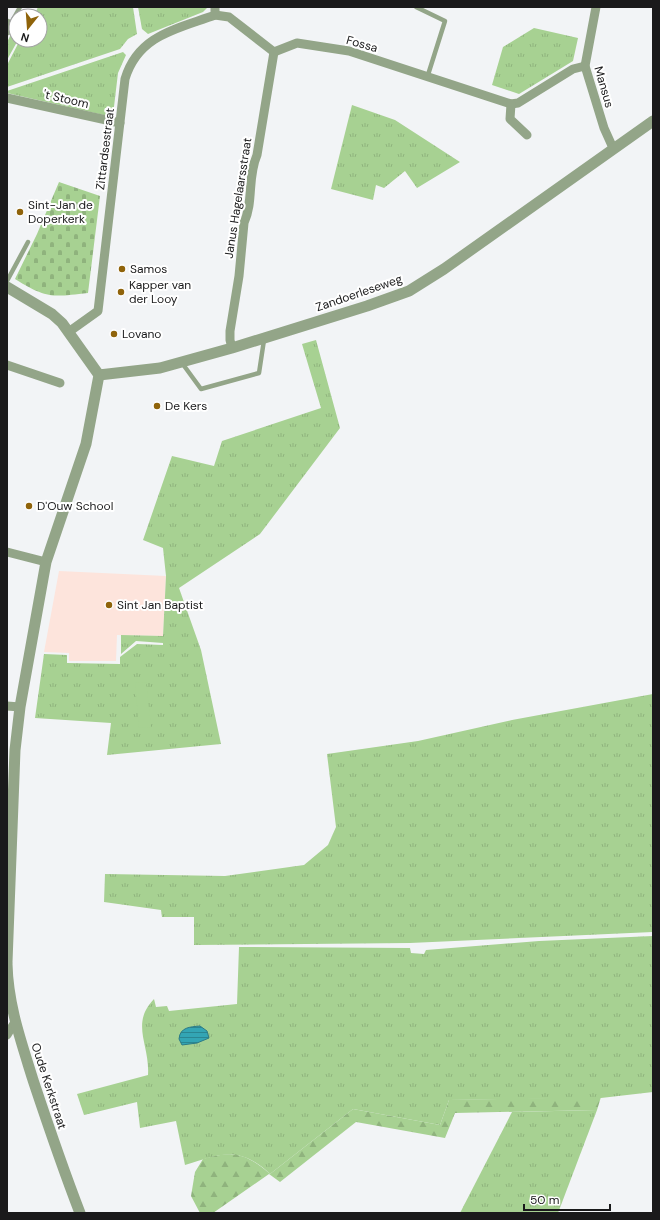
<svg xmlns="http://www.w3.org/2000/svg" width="660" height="1220" viewBox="0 0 660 1220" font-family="'DM Sans',sans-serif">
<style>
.education{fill:#fde4dc}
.grass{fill:url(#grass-tufts)}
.forest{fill:url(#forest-firs)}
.cemetery{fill:url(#cemetery-stones)}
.pitch{fill:#a7d192}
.water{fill:url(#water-rules);stroke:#2c7b86}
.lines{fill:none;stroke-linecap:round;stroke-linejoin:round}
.service{stroke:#93a588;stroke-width:4.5}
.minor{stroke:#93a588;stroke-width:9}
.tertiary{stroke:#93a588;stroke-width:11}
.poi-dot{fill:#8f630a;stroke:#fff;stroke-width:1.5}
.labels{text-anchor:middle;stroke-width:4;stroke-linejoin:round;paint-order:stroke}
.street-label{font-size:12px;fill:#1a1a1b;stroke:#fff}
.poi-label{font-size:12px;fill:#1a1a1b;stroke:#fff;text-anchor:start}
</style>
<defs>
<pattern id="grass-tufts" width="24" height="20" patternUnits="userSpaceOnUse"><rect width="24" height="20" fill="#a7d192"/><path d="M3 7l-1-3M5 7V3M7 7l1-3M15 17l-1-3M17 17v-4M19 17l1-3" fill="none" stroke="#8fb37d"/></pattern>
<pattern id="forest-firs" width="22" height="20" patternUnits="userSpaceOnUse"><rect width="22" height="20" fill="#a7d192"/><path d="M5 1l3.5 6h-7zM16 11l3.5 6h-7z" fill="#8fb37d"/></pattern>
<pattern id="cemetery-stones" width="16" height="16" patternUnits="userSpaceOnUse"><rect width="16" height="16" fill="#a7d192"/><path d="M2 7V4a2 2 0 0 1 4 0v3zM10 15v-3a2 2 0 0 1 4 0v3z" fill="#8fb37d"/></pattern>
<pattern id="water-rules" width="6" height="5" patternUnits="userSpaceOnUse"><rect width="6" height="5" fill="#33a5b4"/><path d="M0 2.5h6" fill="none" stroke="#2a8692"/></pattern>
</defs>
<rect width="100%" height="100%" fill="#f2f4f6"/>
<path class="education" d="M59 571 166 576 163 636 117 635 116 661H69V653L44 652Z"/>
<g class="grass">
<path d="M38 7H133L137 34 128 39 120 49 7 87V65L20 40H40V16H34Z"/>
<path d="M138 7H208L203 12 148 34 142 29Z"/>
<path d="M16 25V40H18L7 60V42Z"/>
<path d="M534 28 578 38 573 61 519 94 492 85 503 47Z"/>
<path d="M123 52 126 55 118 73 113 115 108 116 7 93V91Z"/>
<path d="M352 105 395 120 460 162 417 188 405 171 384 188 376 185 373 200 331 189Z"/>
<path d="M316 340 340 428 260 534 179 588 201 650 221 744 107 755 111 723 35 718 44 654 67 655V663L120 664V657L137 644 163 645V643L136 641 121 654V635L163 636 166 576 163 548 143 540 172 456 214 466 222 441 321 408 302 344Z"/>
<path d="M653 694V932L410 943 194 945V917H162L161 910 104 902 105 874 225 876 304 865 328 845 336 827 327 754 418 741 512 720Z"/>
<path d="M653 936V1092L601 1098 449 1100 440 1125 353 1109 270 1174C239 1145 221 1154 185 1165L176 1121 140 1128 137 1102 84 1115 77 1094 148 1075C150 1044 130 1024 154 999L156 1007 167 1006 169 1011 237 1004 239 947 410 948 411 953 424 954 426 950 539 941Z"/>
<path d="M597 1110 558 1213H460L512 1112Z"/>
</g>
<path class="forest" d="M601 1097 597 1110 455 1113 445 1138 356 1122 280 1182 269 1174 213 1213H200L191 1196 195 1172 203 1159C233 1150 246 1153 270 1174L353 1109 440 1125 449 1100Z"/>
<path class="cemetery" d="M59 182 100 196 88 293C52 297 47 299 15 279L37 234Z"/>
<path class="pitch" d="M146 682 151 727 139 728 135 683Z"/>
<path class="water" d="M200 1026 207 1031 209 1038 197 1043 182 1045 179 1039C180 1027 190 1027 200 1026Z"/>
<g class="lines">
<g class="service">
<path d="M416 7 445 21 427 78"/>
<path d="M10 25 20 7"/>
<path d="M7 281 28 242"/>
<path d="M182 363 201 389 259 373 264 340"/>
</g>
<g class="minor">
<path d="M596 7 585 66 604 128 613 148"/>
<path d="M215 15 229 17 274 52 297 43 349 51 511 104 518 103 573 69 585 66"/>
<path d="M7 23 10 25 7 31"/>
<path d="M7 98 120 123"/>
<path d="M511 104 510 119 527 135"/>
<path d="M70 331 98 311 125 79C138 35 177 29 215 15V7"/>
<path d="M232 348 230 340V331L239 276 244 223C254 201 247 178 257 155L274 52"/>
<path d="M7 365 60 383"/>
<path d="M7 552 46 562"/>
<path d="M7 706 20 707"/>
<path d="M7 1035 15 1022"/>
</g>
<g class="tertiary">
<path d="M7 287 52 314 62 323 99 375 86 444 46 562 20 707 15 750 7 962"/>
<path d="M99 375 160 368 232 348 367 306 409 291 444 269 653 121"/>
<path d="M7 964C8 1005 21 1041 33 1080 48 1125 63 1169 80 1213"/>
</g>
</g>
<g class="poi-dot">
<circle cx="20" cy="212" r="4"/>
<circle cx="122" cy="269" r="4"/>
<circle cx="121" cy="292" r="4"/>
<circle cx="114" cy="334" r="4"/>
<circle cx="157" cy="406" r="4"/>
<circle cx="29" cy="506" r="4"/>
<circle cx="109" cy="605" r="4"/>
</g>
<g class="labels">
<g class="street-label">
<text transform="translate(362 44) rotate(16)" y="4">Fossa</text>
<text transform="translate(604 87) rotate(74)" y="4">Mansus</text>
<text transform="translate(66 99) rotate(13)" y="4">'t Stoom</text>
<text transform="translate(105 149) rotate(-83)" y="4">Zittardsestraat</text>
<text transform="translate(238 198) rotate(-81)" y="4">Janus Hagelaarsstraat</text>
<text transform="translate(359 293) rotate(-19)" y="4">Zandoerleseweg</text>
<text transform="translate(49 1086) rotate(72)" y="4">Oude Kerkstraat</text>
</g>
<g class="poi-label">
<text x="28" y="209">Sint-Jan de<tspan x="28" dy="14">Doperkerk</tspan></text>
<text x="130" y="273">Samos</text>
<text x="129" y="289">Kapper van<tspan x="129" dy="14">der Looy</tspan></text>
<text x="122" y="338">Lovano</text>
<text x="165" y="410">De Kers</text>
<text x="37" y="510">D'Ouw School</text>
<text x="117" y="609">Sint Jan Baptist</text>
</g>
</g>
<rect width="660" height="1220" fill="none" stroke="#1a1a1b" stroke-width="16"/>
<g transform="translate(28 28) rotate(197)"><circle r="19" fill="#ffffff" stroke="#a3a3a4"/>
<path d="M0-3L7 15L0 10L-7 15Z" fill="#8f630a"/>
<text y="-6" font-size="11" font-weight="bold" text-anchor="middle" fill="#1a1a1b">N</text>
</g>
<path d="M524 1204v6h86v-6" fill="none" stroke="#1a1a1b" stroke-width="2"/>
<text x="530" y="1204" font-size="12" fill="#1a1a1b" stroke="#ffffff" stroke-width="3" paint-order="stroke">50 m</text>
</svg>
